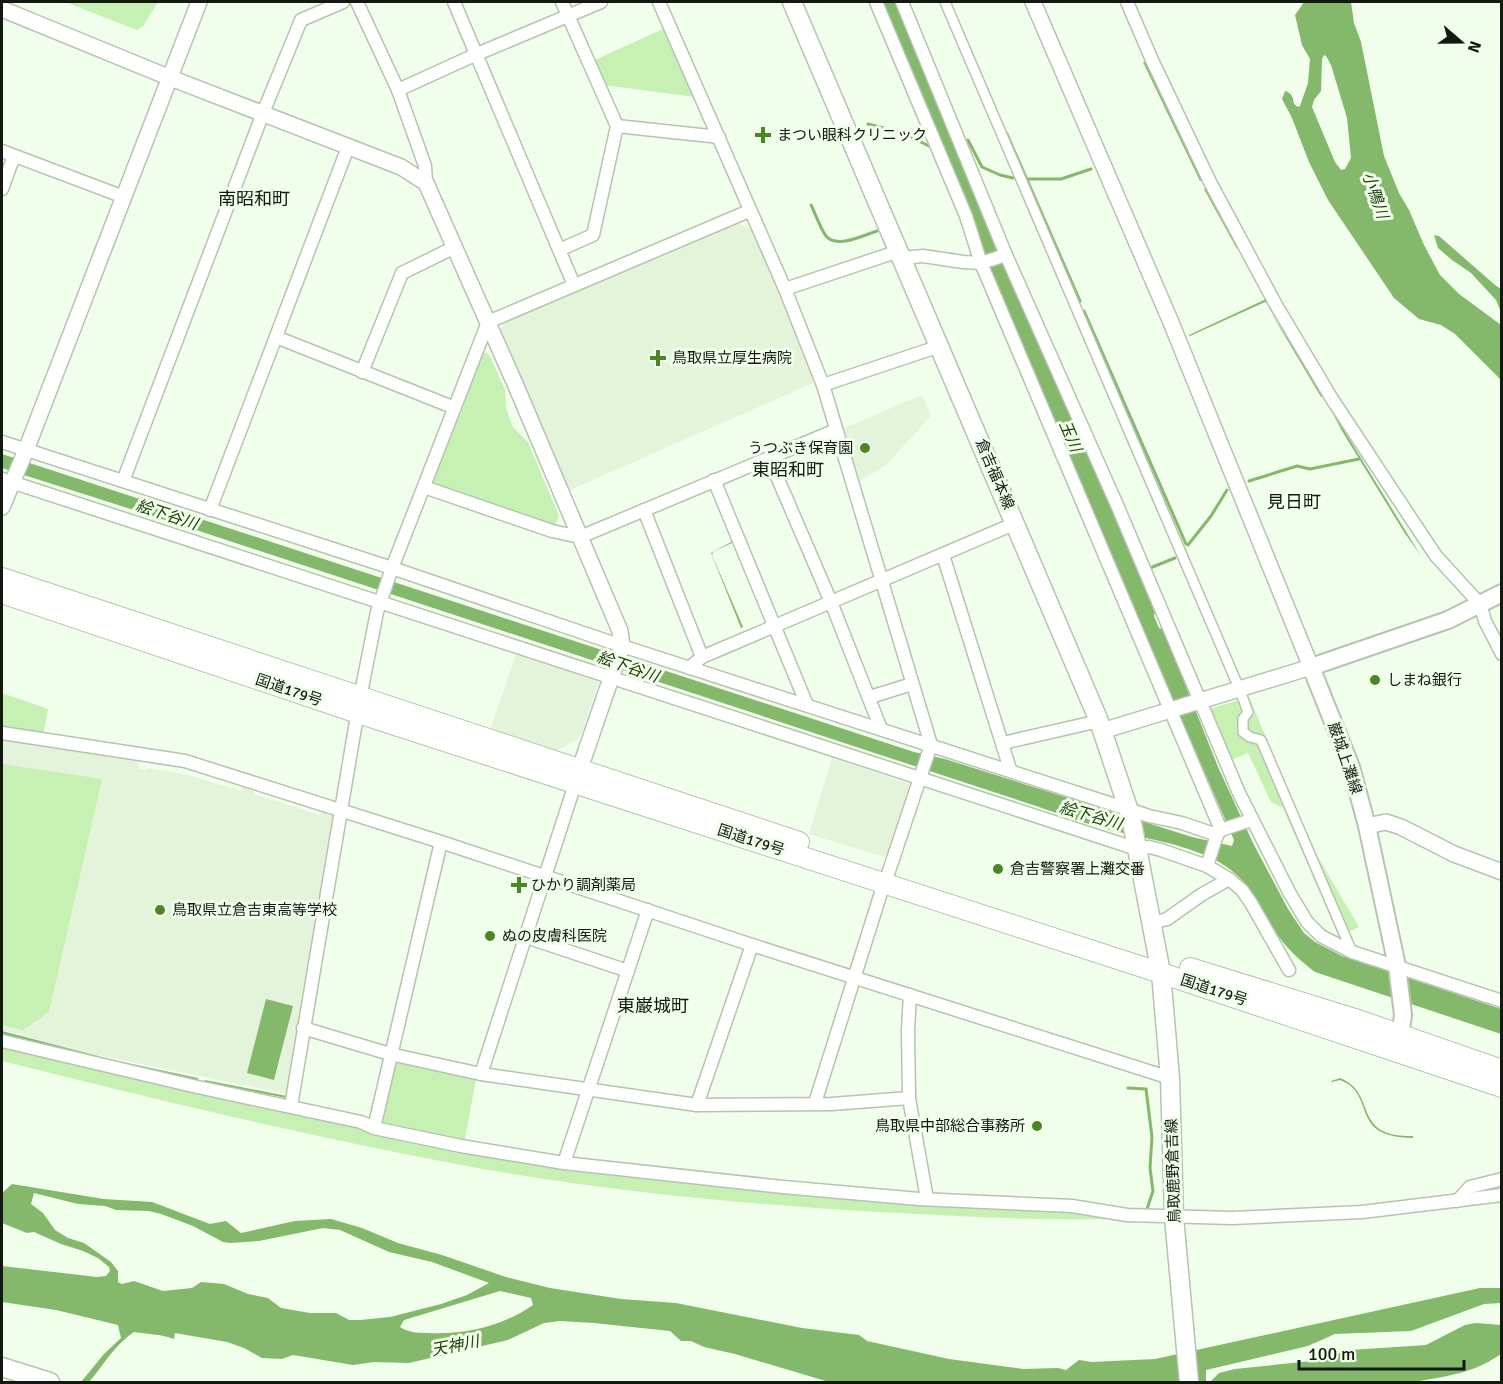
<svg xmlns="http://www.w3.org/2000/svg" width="1503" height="1384" viewBox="0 0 1503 1384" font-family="Signika,'Noto Sans JP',sans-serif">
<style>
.built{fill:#e3f4db}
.green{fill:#c7f0b3}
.water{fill:#84b86b;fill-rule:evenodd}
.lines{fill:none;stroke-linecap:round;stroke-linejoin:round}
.stream{stroke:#84b86b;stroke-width:3}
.pedestrian-casing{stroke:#b7c3b1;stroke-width:12}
.minor-casing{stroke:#b7c3b1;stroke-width:15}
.tertiary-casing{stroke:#b7c3b1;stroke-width:18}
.secondary-casing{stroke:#b7c3b1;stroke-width:20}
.primary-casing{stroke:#b7c3b1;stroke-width:21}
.trunk-casing{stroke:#b7c3b1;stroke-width:22}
.pedestrian{stroke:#fff;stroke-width:9}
.minor{stroke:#fff;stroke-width:12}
.tertiary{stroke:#fff;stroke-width:15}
.secondary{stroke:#fff;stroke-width:16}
.primary{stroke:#fff;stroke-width:18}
.trunk{stroke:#fff;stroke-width:20}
.poi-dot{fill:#4a8624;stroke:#f1feeb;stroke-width:2}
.labels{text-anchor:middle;stroke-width:6;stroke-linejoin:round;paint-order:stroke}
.poi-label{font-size:15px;fill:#131811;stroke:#f1feeb;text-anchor:start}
.street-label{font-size:15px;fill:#131811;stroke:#f1feeb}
.water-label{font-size:16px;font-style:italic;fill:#1f4009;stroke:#f1feeb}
.quarter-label{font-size:18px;fill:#131811;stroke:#f1feeb}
</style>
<rect width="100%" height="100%" fill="#f1feeb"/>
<g class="built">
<path d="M738 224 754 230 815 382 568 491 500 333 503 323 719 230Z"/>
<path d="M922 395 931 416 885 466 855 484 840 430Z"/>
<path d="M517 652 596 679 598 683 581 735 577 740 556 751 490 730Z"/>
<path d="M2 738 137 760 140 769 145 770 148 768 189 775 241 791 242 787 254 791V794L320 815 323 809 330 811 335 820 288 1094 83 1052 2 1030Z"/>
<path d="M832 758 909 784 912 789 890 854 884 857 809 834Z"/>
</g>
<g class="green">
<path d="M65 2H158L143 26 137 30Z"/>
<path d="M665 28 695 97 604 85 595 60Z"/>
<path d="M483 352 488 354 491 358 505 390 506 409 513 427 528 442 559 516 554 527 433 486 431 481 456 414 461 415 464 405 461 404Z"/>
<path d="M2 693 48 709 43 736 2 729Z"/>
<path d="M1249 697 1312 847 1359 927 1339 937 1283 808 1271 802 1248 753 1229 761 1209 709Z"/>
<path d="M2 764 102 779 49 1012 23 1030 2 1025Z"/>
<path d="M2 1045 511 1158 1070 1207 1117 1219C1037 1221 958 1216 878 1212 742 1204 607 1191 472 1167 314 1138 158 1100 2 1061Z"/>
<path d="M399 1059 476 1079 464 1144 383 1127 380 1120 393 1064Z"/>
</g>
<g class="water">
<path d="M880 2H896L1155 612 1154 616 1159 628 1163 629 1218 767 1253 843 1288 909 1304 933 1315 942 1342 956 1501 1009V1034L1315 972C1302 962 1289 951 1279 937 1265 917 1256 893 1238 876 1209 848 1157 841 1119 832 1091 826 1063 815 1036 806L184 526 2 468V454L914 752 945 759 1192 837 1232 846 1234 840 1043 399Z"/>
<path d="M1304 2H1351L1354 23 1361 42 1384 156 1399 193 1409 210 1424 245 1440 275 1459 294 1501 325V380L1455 334 1441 325 1419 319 1394 298 1328 200 1309 162 1292 118 1282 99 1285 91C1292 93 1293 97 1294 104L1298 107 1300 106 1308 83 1310 59 1302 45 1295 15ZM1324 55 1326 56 1331 65 1347 118 1351 158 1345 169 1341 170 1335 162 1312 107 1314 100 1321 91 1322 59Z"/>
<path d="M1143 62H1145L1202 180 1200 181Z"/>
<path d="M1206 188 1239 248 1237 249 1204 189Z"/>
<path d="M1434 235 1439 236 1495 285 1501 289V312L1496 300 1471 273 1452 260 1438 248Z"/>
<path d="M1264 298H1265L1269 305 1265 302 1190 336 1189 335 1264 300Z"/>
<path d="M1270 311 1318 387 1323 396 1321 397Z"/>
<path d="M1329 406 1421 556 1404 532 1342 431Z"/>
<path d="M733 541 734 542 713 552 712 555 743 627 741 628 711 553Z"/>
<path d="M266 999 293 1006 274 1080 247 1073Z"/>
<path d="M2 1031 98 1056V1059L2 1034Z"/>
<path d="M108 1059 198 1078 197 1081 108 1062Z"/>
<path d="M1340 1078C1379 1094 1350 1137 1413 1136V1138C1347 1137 1378 1095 1340 1080L1332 1082 1331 1081Z"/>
<path d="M205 1080 287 1096V1098L204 1082Z"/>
<path d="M12 1184 104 1199 152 1202 210 1224 226 1221 241 1233 295 1221 331 1219 362 1228 398 1243 442 1255 506 1277 550 1288 621 1299 676 1303 802 1328 859 1335 867 1341 949 1359 1023 1369 1058 1368 1066 1370 1079 1360 1092 1362 1155 1359 1480 1288H1502L1501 1303 1484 1304 1411 1331 1335 1334 1308 1346 1206 1370V1382H829L735 1354 704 1347 691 1341H681L670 1331 594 1323 560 1321 544 1323 508 1340 409 1363 374 1362 353 1365 293 1355 282 1359 262 1358 244 1348 227 1342 175 1333 174 1339C160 1334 147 1334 134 1332 115 1344 103 1366 89 1382H81L104 1354 121 1338 118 1325 56 1310 2 1302V1266L97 1277 106 1276 110 1271 109 1267 98 1258 83 1251 61 1244 34 1232 27 1233 2 1223V1193ZM34 1193 78 1204 105 1206 116 1210 149 1211 161 1214 193 1226 223 1242 230 1243 259 1241 323 1228 340 1230 389 1252 432 1262 489 1283 467 1295 441 1304 390 1317 360 1320H349L336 1313H310L281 1308 268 1298 248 1294 224 1284 201 1282 192 1288 163 1291 134 1281 122 1284 118 1282V1271L111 1262 84 1243 68 1238 55 1230 43 1213 31 1204ZM500 1291 531 1298 533 1305C501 1327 464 1335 427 1333 417 1333 407 1332 400 1327L404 1320Z"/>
<path d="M1476 1323 1501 1325V1354C1472 1374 1447 1376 1413 1382H1210L1219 1373 1235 1369 1312 1361 1351 1350 1426 1345 1465 1325Z"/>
</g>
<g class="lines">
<g class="stream">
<path d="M868 124 903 133 933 148"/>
<path d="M1007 134 1080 301"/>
<path d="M968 140 982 167 1000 175 1013 178"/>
<path d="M1029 179H1061L1091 169"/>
<path d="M811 205C816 215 820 228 826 236 837 249 864 235 877 231"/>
<path d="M1084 311 1186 544 1188 545 1211 516 1227 490"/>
<path d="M1249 481 1297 466 1310 469 1359 459"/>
<path d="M1150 568 1175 558"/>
<path d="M1128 1088 1146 1089 1152 1137 1150 1168 1153 1191 1147 1209"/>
</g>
<defs>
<path id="pedestrian" d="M945 2 1239 688 1248 712 1243 719V732L1250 737 1261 740 1352 952"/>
<g id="minor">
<path d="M357 2 398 90 425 166 426 183"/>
<path d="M454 2 574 285"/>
<path d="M659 2 785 289 823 385 931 745 889 871 884 883 815 1103"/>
<path d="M902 2 1006 255 1117 505 1239 793 1289 892 1307 922 1321 936 1352 952 1502 1001"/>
<path d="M1127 2 1152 60 1210 182 1276 305 1332 399 1416 526 1436 556 1480 604 1485 621 1502 654"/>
<path d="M398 90 477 54 601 2"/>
<path d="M617 126 719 137"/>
<path d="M2 151 124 197"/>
<path d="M2 189 14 156"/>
<path d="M559 250 593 235 617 126 562 2"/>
<path d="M902 258 923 256 963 262 981 263 1006 255"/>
<path d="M785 289 899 251"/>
<path d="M276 337 455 408"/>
<path d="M362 372 402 273 455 247"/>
<path d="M823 385 940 346"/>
<path d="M2 442 392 568 622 646 1149 816 1182 823 1217 835 1221 830 981 263 966 216 876 2"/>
<path d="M769 458 831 602 881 729"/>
<path d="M2 479 1137 849 1149 847 1161 850 1207 866 1229 879 1242 890 1251 903 1289 970"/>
<path d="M714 480 807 705"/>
<path d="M123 481 263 113 301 20 343 2"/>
<path d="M424 487 552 531 580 537 836 430"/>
<path d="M210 510 348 147"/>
<path d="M644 510 702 657"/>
<path d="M943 555 1010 769"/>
<path d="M689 668 702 657 1016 523"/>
<path d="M870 697 912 684"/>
<path d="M2 733 185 761 441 842 752 945 1170 1078"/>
<path d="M1003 743 1099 721"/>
<path d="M1221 830 1251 820"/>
<path d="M1207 866 1217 835"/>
<path d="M1151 923 1167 919 1201 895 1229 879"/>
<path d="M526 937 628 971"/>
<path d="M910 995 908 1030 909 1098 927 1199"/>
<path d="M303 1028 390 1054 481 1074 697 1105 832 1104 909 1098"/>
<path d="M2 1041 193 1086 361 1122 374 1128 461 1146 564 1163 783 1187 919 1199 1072 1206 1127 1215 1232 1218 1362 1212 1502 1195"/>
<path d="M481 1074 575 784"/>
<path d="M697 1105 752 945"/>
<path d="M291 1106 360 698 377 612 392 568 488 322 749 211"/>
<path d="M374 1128 441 842"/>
<path d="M564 1163 648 910"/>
<path d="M1457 1201 1470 1187 1502 1179"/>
</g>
<g id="tertiary">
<path d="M1033 2 1170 320 1311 667 1102 731"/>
<path d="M2 9 168 77 401 167 426 183 516 386 620 631 622 646 576 780"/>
<path d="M2 507 26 450 199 2"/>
<path d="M1367 826 1386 822 1401 827 1454 854 1502 872"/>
</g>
<path id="secondary" d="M1399 1045 1403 1015 1397 966 1367 826 1351 767 1311 667 1448 620 1502 593"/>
<g id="primary">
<path d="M792 2 1099 721 1131 817 1161 973 1170 1078 1174 1217 1189 1382"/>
<path d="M2 1367 50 1382"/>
</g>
<g id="trunk">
<path d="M2 578 799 842"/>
<path d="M2 593 358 713 1161 973 1502 1087"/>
<path d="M1190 968 1355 1019 1502 1070"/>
</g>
</defs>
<use href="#pedestrian" class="pedestrian-casing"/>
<use href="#minor" class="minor-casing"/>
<use href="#tertiary" class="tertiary-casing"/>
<use href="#secondary" class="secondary-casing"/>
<use href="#primary" class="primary-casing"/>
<use href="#trunk" class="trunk-casing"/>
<use href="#pedestrian" class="pedestrian"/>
<use href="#minor" class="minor"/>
<use href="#tertiary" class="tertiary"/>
<use href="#secondary" class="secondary"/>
<use href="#primary" class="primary"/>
<use href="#trunk" class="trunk"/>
</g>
<g class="poi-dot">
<path d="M760 126h6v6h6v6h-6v6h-6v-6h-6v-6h6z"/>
<path d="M655 349h6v6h6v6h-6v6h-6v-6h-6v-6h6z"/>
<circle cx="865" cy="448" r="6"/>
<circle cx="1375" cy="680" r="6"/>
<circle cx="998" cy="869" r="6"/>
<path d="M516 876h6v6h6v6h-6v6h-6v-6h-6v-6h6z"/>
<circle cx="160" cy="910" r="6"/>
<circle cx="490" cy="936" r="6"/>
<circle cx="1037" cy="1126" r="6"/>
</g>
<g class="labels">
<g class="poi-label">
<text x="777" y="140">まつい眼科クリニック</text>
<text x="672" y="363">鳥取県立厚生病院</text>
<text x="853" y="453" text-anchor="end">うつぶき保育園</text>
<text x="1387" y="685">しまね銀行</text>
<text x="1010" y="874">倉吉警察署上灘交番</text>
<text x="531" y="890">ひかり調剤薬局</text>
<text x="172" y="915">鳥取県立倉吉東高等学校</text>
<text x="502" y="941">ぬの皮膚科医院</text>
<text x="1025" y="1131" text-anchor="end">鳥取県中部総合事務所</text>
</g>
<g class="street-label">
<text transform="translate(995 474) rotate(67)" y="5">倉吉福本線</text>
<text transform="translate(289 690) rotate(19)" y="5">国道179号</text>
<text transform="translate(1345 758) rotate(71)" y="5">巌城上灘線</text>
<text transform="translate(751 840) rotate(18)" y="5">国道179号</text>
<text transform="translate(1214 990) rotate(18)" y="5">国道179号</text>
<text transform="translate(1173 1171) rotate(-92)" y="5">鳥取鹿野倉吉線</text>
</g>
<g class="water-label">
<text transform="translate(1376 195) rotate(71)" y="6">小鴨川</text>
<text transform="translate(1071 436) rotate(67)" y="6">玉川</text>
<text transform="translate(167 514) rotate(18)" y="6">絵下谷川</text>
<text transform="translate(628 666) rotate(19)" y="6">絵下谷川</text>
<text transform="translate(1091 815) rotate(16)" y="6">絵下谷川</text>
<text transform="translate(455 1345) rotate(-11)" y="6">天神川</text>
</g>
<g class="quarter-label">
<text x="254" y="205">南昭和町</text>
<text x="788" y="476">東昭和町</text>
<text x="1294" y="508">見日町</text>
<text x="653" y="1012">東巌城町</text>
</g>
</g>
<rect width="1503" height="1384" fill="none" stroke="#131811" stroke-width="6"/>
<g transform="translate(1461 42) rotate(110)" stroke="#f1feeb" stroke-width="4.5" paint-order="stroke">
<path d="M0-4.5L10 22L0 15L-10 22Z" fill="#131811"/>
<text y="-9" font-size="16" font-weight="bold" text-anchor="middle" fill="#131811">N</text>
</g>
<path d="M1299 1360v9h165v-9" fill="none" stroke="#131811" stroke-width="3"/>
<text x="1308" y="1360" font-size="18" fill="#131811" stroke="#f1feeb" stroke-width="4.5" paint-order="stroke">100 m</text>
</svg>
